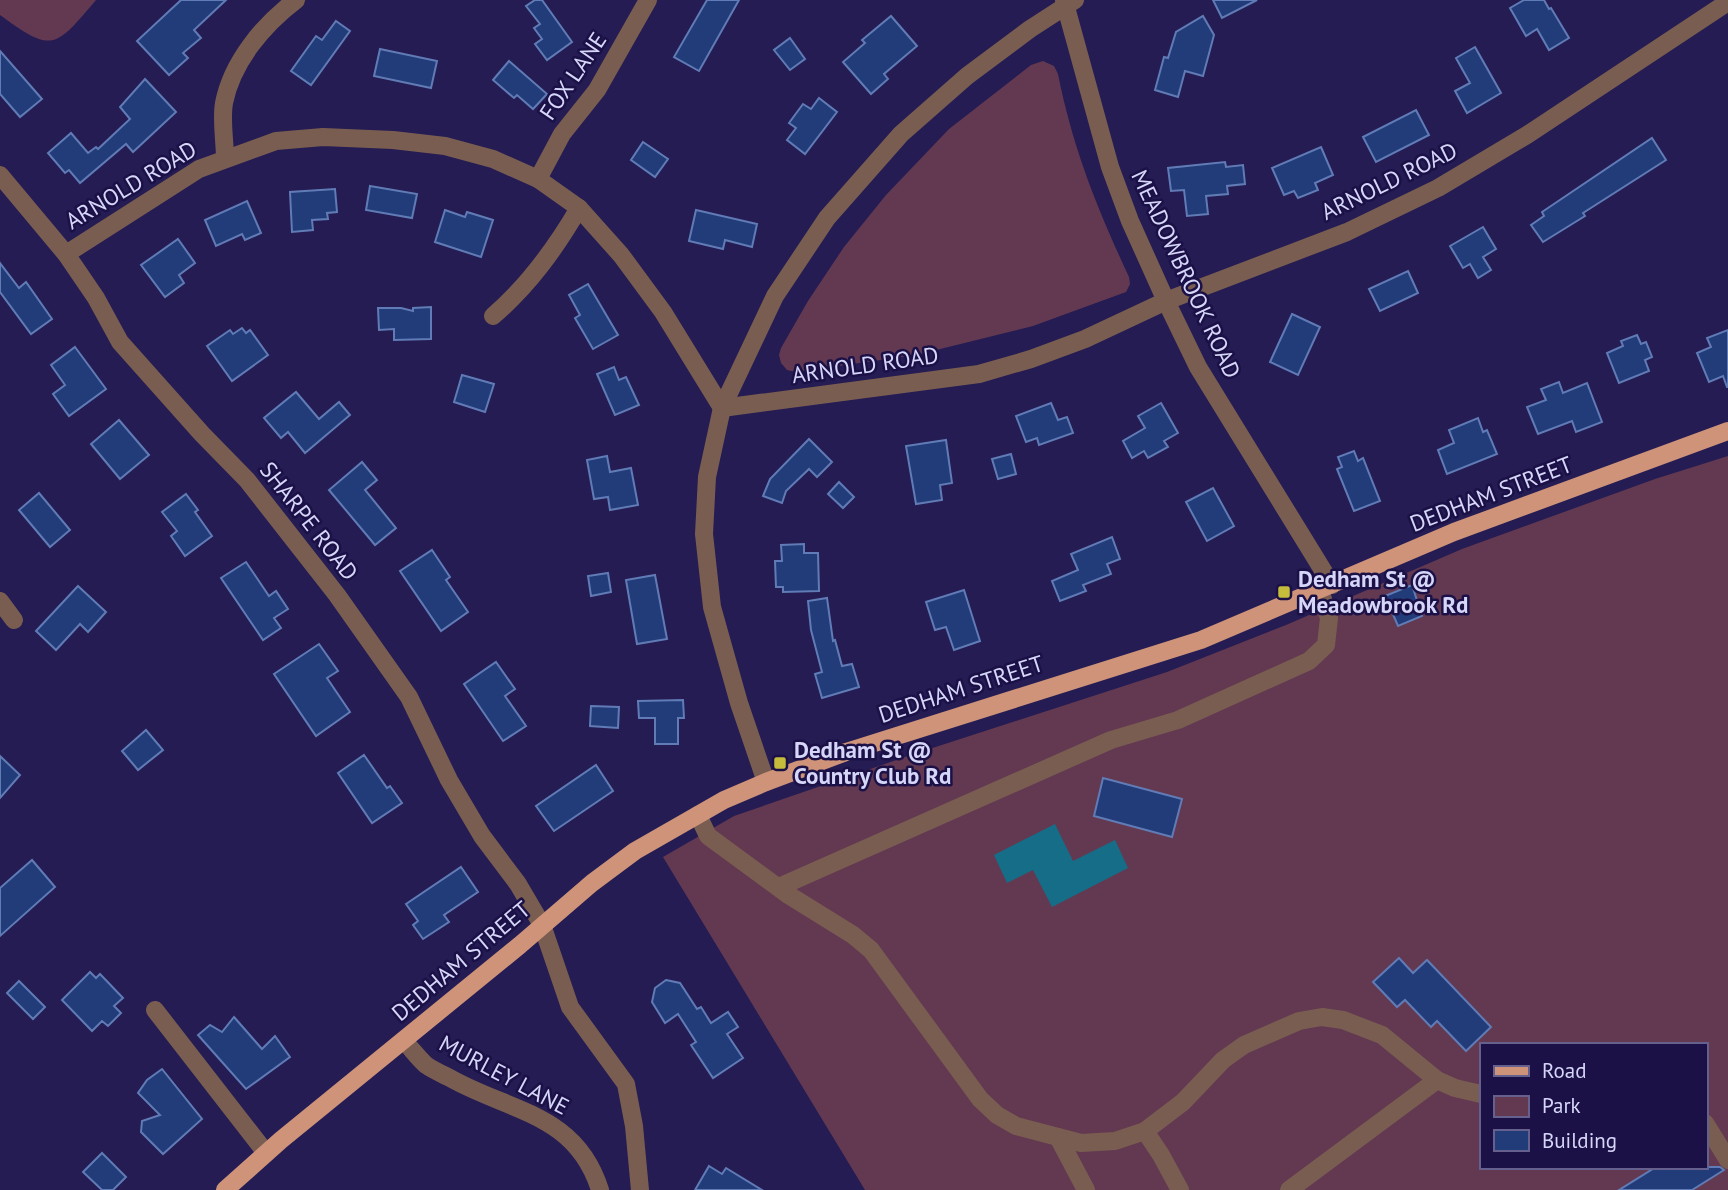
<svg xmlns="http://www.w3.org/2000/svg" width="1728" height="1190" viewBox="0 0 1728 1190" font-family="'PT Sans',sans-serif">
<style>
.green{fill:#633952;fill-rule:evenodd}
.water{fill:#166d88}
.building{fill:#223c79;stroke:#607bb5;stroke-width:2}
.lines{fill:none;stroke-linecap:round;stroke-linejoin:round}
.minor{stroke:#7a5d51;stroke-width:18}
.major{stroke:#ce9379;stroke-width:18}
.poi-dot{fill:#c6bc3c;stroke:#1b1147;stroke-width:2.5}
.labels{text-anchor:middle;stroke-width:5;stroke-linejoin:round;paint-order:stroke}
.street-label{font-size:23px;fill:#d5d6f8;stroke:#1b1147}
.poi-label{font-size:23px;font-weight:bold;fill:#d5d6f8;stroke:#1b1147;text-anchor:start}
</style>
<rect width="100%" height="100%" fill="#241c53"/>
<g class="green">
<path d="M0 0H96C55 48 53 54 0 15Z"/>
<path d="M1043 61 1054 66 1058 74C1073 149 1097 208 1129 277L1130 284 1126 292 1033 326 916 355 796 372 787 370 781 363 779 355 781 348 808 301 844 247 886 195 949 129 1031 65Z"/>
<path d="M1728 456V1190H865L663 857 734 816 911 755 1167 672 1286 625 1462 549 1655 479ZM1481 1045H1705V1167H1481Z"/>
</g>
<path class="water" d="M1055 824 1073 861 1115 840 1128 868 1052 907 1033 870 1007 883 994 855Z"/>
<g class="building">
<path d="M181 0H226L194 30 201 38 183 53 188 58 169 75 137 41Z"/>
<path d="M535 0H542L572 42 547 60 535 44 542 39 534 28 540 24 526 6Z"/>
<path d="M707 0H739L699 71 674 57Z"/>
<path d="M1213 0H1257L1222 18Z"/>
<path d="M1524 0H1544L1549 9 1551 8 1569 38 1549 50 1537 29 1526 36 1510 8Z"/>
<path d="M891 16 917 46 884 74 888 79 871 94 843 62 865 43 862 40Z"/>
<path d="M1203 16 1214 35 1203 76 1185 71 1178 97 1155 90 1164 57 1168 58 1176 32Z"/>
<path d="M336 21 350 31 311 85 291 71 316 36 322 40Z"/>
<path d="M790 38 805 59 790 70 774 50Z"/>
<path d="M1475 47 1501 93 1467 113 1455 91 1470 83 1456 58Z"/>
<path d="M380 49 437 61 431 88 374 76Z"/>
<path d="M0 51 42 99 20 117 0 94Z"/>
<path d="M509 61 547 94 533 109 517 95 514 98 493 80Z"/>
<path d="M145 79 176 112 133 152 126 144 80 183 69 170 65 173 48 153 71 133 88 153 96 147 98 149 130 119 120 107Z"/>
<path d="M819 98 837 112 805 154 787 140 796 128 789 123 803 104 811 109Z"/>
<path d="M1416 110 1429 135 1376 162 1363 137Z"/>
<path d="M1652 138 1666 160 1583 213 1585 216 1543 242 1531 225 1544 216 1542 212Z"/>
<path d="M643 142 668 159 655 177 631 160Z"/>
<path d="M1321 147 1333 175 1315 183 1318 190 1298 198 1294 191 1284 195 1272 168Z"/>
<path d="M1225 162 1226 167 1243 165 1245 184 1227 186 1228 194 1206 196 1208 214 1187 216 1184 190 1171 191 1168 168Z"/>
<path d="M370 186 417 194 412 218 366 210Z"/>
<path d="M335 189 337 212 327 213 328 219 312 220 313 230 292 232 290 192Z"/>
<path d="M247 201 261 233 245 240 242 234 216 246 205 220Z"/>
<path d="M445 210 465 217 467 212 493 220 481 257 435 242Z"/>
<path d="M696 210 757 224 752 247 725 240 723 249 689 241Z"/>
<path d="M1483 227 1496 249 1483 257 1491 270 1478 278 1470 264 1463 268 1450 246Z"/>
<path d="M178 239 195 263 179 275 184 283 165 297 141 265Z"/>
<path d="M0 263 19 288 26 282 52 319 31 334 0 292Z"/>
<path d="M1408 271 1418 293 1380 311 1369 289Z"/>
<path d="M588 284 618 335 593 349 575 318 580 315 569 295Z"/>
<path d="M431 307V339L394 340V329L379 330 378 308H401L413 311V308Z"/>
<path d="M1292 314 1320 327 1298 375 1270 362Z"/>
<path d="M242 328 246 333 250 330 268 355 232 381 207 346 230 330 233 334Z"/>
<path d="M1728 330V387H1727L1723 376 1709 382 1697 353 1711 347 1707 338Z"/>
<path d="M1637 335 1641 344 1646 342 1652 357 1645 360 1649 371 1619 383 1607 353 1623 346 1621 341Z"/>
<path d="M75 347 106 389 69 416 53 394 65 385 51 365Z"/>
<path d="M614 367 619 380 626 377 639 405 615 415 597 374Z"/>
<path d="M462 375 494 384 485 412 454 402Z"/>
<path d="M1559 382 1563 393 1587 383 1602 422 1576 432 1572 421 1538 434 1527 407 1546 400 1541 389Z"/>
<path d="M296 392 319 419 339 402 350 415 305 453 288 432 281 438 264 418Z"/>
<path d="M1051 403 1058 420 1067 417 1073 433 1039 445 1037 438 1026 442 1016 416Z"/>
<path d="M1161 403 1178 433 1164 441 1168 447 1148 458 1144 451 1132 458 1123 441 1145 428 1138 416Z"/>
<path d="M1478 418 1483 432 1487 430 1497 454 1447 474 1438 450 1454 443 1449 430Z"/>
<path d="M119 420 149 455 120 479 91 444Z"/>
<path d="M809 439 832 462 817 477 809 469 786 491 782 503 763 496 770 479Z"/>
<path d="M946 440 952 483 940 485 942 500 916 504 906 446Z"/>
<path d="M1354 451 1358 461 1363 458 1380 501 1354 511 1337 469 1342 467 1338 457Z"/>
<path d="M1011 454 1016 474 998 479 992 459Z"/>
<path d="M607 456 610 472 631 468 638 505 610 510 608 497 594 499 587 460Z"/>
<path d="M362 462 377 480 365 490 396 528 375 545 329 490Z"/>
<path d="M839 482 854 497 843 508 828 494Z"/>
<path d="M1213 488 1234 526 1207 541 1186 502Z"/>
<path d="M39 493 70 530 50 547 19 510Z"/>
<path d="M186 494 198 510 195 512 212 536 185 556 171 536 177 531 162 512Z"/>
<path d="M1112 537 1120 559 1107 564 1111 574 1083 585 1086 591 1060 601 1052 581 1078 570 1071 554Z"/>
<path d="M804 544V553H818L819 591 783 592V587H776L775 561H782L781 545Z"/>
<path d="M432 550 450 577 446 580 468 612 441 631 400 571Z"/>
<path d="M246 562 269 596 276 591 288 609 274 618 281 628 263 640 221 578Z"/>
<path d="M608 573 611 592 591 596 588 576Z"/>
<path d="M655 575 667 639 637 644 626 580Z"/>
<path d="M1412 585 1422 616 1398 626 1385 596Z"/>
<path d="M78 586 106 612 88 632 80 624 56 650 36 631Z"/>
<path d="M964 590 980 641 954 650 946 627 935 630 926 602Z"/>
<path d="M827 598 833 641 835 640 842 666 852 664 859 687 822 698 815 674 822 672 811 630 808 601Z"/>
<path d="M319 644 338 671 327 678 350 712 316 736 274 674Z"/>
<path d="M496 662 515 689 505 696 526 726 503 741 464 684Z"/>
<path d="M683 700 684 718H678V744H655V718H639L638 701Z"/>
<path d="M591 706 619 707 618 728 590 726Z"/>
<path d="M146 730 163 750 138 770 122 751Z"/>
<path d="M364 755 387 788 390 786 402 803 372 823 338 773Z"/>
<path d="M0 756 20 775 0 798Z"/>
<path d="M596 765 613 791 554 831 536 806Z"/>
<path d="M1103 778 1182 799 1172 837 1094 816Z"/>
<path d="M32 860 55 887 0 936V888Z"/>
<path d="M461 867 478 892 444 915 449 922 423 939 413 925 418 921 406 904Z"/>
<path d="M1399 958 1413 973 1427 960 1491 1027 1466 1051 1437 1021 1431 1027 1405 1000 1397 1007 1373 982Z"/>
<path d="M90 972 96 978 100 974 123 998 114 1006 121 1013 108 1026 102 1021 92 1031 62 1000Z"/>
<path d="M666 980 680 983 697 1009 701 1007 711 1023 728 1012 738 1027 727 1034 743 1058 713 1078 691 1045 696 1042 678 1014 665 1023 652 1002 655 988Z"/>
<path d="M19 981 45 1007 33 1019 7 993Z"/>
<path d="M234 1017 262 1049 275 1036 290 1057 246 1089 198 1035 210 1025 222 1032Z"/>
<path d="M162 1069 202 1119 163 1154 141 1132 142 1121 160 1115 138 1093 147 1080Z"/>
<path d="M102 1153 126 1177 113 1190H102L83 1172Z"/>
<path d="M709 1166 722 1174 726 1168 762 1190H695Z"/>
<path d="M1656 1167H1720L1724 1170 1692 1190H1619Z"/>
</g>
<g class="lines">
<g class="minor">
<path d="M1064 0 1110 167 1130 221 1166 301 1198 367 1332 585"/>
<path d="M225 159C225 141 221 120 224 103 232 62 263 25 296 0"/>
<path d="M0 175 66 254 96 298 120 342 202 434 247 480 337 595 409 697 449 780 482 836 518 884 542 925 570 1007 626 1084 634 1126 640 1190"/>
<path d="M538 179 562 134 597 90 648 0"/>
<path d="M66 254 199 169 276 141 323 137 393 140 445 146 493 159 538 179 579 208 621 255 663 312 722 408 979 374 1031 359 1085 339 1166 301 1347 232 1438 188 1527 135 1728 2"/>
<path d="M493 316C529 285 555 249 579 208"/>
<path d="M0 601 14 620"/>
<path d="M766 782 739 703 712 607 704 534 707 477 722 408 775 296 827 218 901 134 967 76 1030 29 1075 0"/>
<path d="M698 815 708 836 787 894 853 935 871 950 980 1099 997 1115 1016 1126 1081 1143 1115 1141 1145 1131 1183 1102 1223 1060 1244 1045 1299 1021 1322 1017 1343 1020 1382 1035 1437 1080 1455 1088 1481 1094"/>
<path d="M779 887 1111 740 1178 720 1309 661 1326 645 1329 618 1320 590"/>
<path d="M155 1010 266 1153"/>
<path d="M404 1041C411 1048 418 1058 426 1065 433 1070 442 1074 450 1078 510 1112 576 1113 600 1190"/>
<path d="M1705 1123 1728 1160"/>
<path d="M1145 1131 1161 1155 1180 1190"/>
<path d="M1058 1137 1086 1190"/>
<path d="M1289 1190 1437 1080"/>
</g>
<path class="major" d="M225 1190 281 1140 520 945 592 883 635 851 724 800 766 782 846 752 1201 640 1454 532 1728 431"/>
</g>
<g class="poi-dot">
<rect x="1277" y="585" width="14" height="14" rx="3.5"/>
<rect x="773" y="756" width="14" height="14" rx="3.5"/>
</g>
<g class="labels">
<g class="street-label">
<text transform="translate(573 76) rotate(-56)" y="8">FOX LANE</text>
<text transform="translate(1389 181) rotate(-26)" y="8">ARNOLD ROAD</text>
<text transform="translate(131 185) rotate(-31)" y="8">ARNOLD ROAD</text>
<text transform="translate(1186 274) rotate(65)" y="8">MEADOWBROOK ROAD</text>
<text transform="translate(865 365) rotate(-8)" y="8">ARNOLD ROAD</text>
<text transform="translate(1491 494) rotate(-21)" y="8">DEDHAM STREET</text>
<text transform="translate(309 521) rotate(52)" y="8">SHARPE ROAD</text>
<text transform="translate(961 689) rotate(-18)" y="8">DEDHAM STREET</text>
<text transform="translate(461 961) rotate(-40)" y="8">DEDHAM STREET</text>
<text transform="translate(504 1075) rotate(28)" y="8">MURLEY LANE</text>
</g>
<g class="poi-label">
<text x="1298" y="587">Dedham St @<tspan x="1298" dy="26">Meadowbrook Rd</tspan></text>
<text x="794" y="758">Dedham St @<tspan x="794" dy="26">Country Club Rd</tspan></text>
</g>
</g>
<rect x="1480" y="1043" width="228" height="126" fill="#1b1147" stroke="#65608e" stroke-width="2"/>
<rect x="1494" y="1066" width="35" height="10" fill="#ce9379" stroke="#65608e" stroke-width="2"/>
<text x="1542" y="1078" font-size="21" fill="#d5d6f8">Road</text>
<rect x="1494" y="1096" width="35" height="21" fill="#633952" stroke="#65608e" stroke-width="2"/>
<text x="1542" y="1113" font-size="21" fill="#d5d6f8">Park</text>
<rect x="1494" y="1130" width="35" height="21" fill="#223c79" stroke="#65608e" stroke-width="2"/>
<text x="1542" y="1148" font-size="21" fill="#d5d6f8">Building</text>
</svg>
